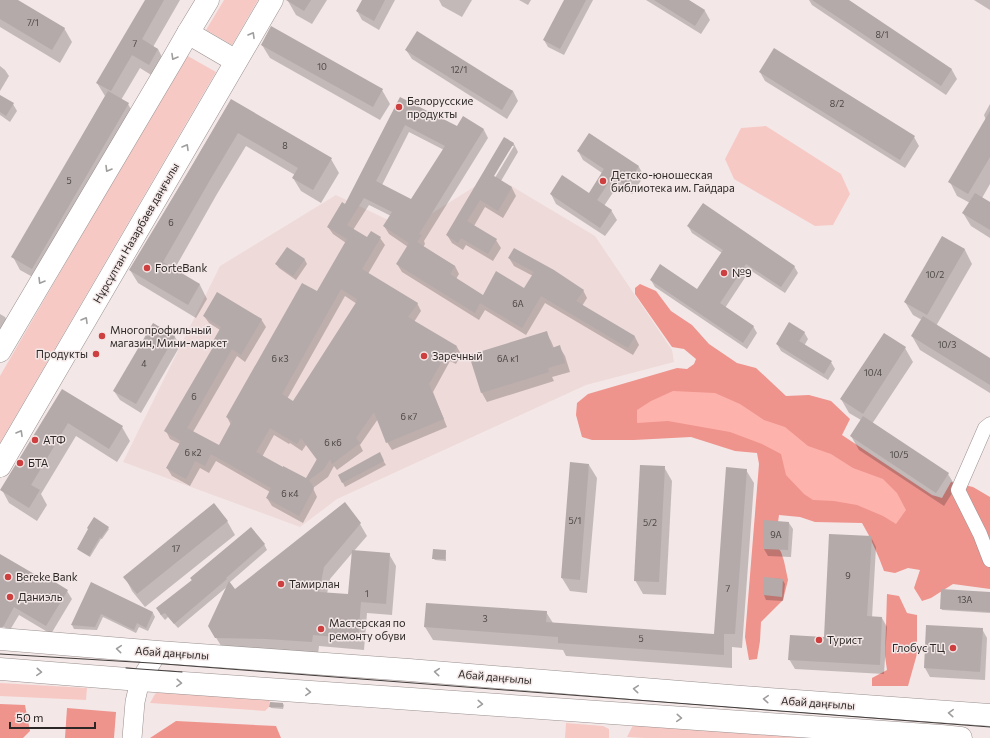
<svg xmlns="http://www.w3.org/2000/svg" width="990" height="738" viewBox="0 0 990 738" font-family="Commissioner,sans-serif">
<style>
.built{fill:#eedad8}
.green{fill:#f7c9c5}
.forest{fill:#ef938d}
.water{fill:#feb2ac}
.shadow{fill:#0003;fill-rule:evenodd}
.building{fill:#b4aaa9;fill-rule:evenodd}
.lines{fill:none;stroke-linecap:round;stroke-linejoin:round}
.street-casing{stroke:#9a908f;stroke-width:15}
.secondary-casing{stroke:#9a908f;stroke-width:20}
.primary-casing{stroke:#9a908f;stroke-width:23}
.street{stroke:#fff;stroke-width:14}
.secondary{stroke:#fff;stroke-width:19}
.primary{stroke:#fff;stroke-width:22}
.tram{stroke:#403c3b;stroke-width:1}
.oneway{stroke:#a09e9d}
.poi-dot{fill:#ce3f40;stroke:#f3e8e7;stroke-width:1.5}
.labels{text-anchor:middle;stroke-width:3;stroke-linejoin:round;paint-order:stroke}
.number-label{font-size:9px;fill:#4d4847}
.poi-label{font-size:11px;fill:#2b2726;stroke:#f3e8e7;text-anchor:start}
.street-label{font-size:11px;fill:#2b2726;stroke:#f3e8e7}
</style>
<rect width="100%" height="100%" fill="#f3e8e7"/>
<path class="built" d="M493 175 595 236 672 350 674 362 586 385 337 499 300 527 123 462 220 266 336 195 407 229Z"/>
<g class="green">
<path d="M224 0H258L232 45 206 30Z"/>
<path d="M186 55 216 72 0 443V376Z"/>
<path d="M766 126 841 174 850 194 833 225 815 226 734 179 725 159 741 128Z"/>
<path d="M0 683 87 688 86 700 0 696Z"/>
<path d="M163 689 270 698 269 707 265 711 150 703 155 694Z"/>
<path d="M566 723 603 726 609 729V738H565Z"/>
<path d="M634 723 806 738H644L627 737Z"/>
</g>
<g class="forest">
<path d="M640 284 656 291 671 311 692 325 709 344 737 363 756 368 786 396 809 395 831 401 850 419 842 435 932 495 942 498 951 482 973 487 990 497V589L953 584 931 598 922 601 914 588 920 570 908 568 895 573 884 571C878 555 871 538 862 523L815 522 800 517 779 515 775 543 781 552 784 561 788 580 783 600 761 622 760 641 757 659 749 660 745 637 759 464 757 453 735 451 691 437 634 440H592L582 437 576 415 577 403 588 394 677 368 687 369 694 364 696 359 684 349 672 347 635 294V288Z"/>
<path d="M887 594 899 596 907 613 917 615V654L908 686H872V678L887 670 885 656Z"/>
<path d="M0 704 25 705 30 731 23 738H0Z"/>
<path d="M67 708 116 712 114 738H65Z"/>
<path d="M176 721 276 726 281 738H150Z"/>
</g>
<path class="water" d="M673 391 715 393 740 404 764 420 785 427 808 446 831 454 853 468 883 479 897 493 906 510 896 524 883 516 857 505 834 501 813 500 804 494 786 475 781 454 762 444 730 432 668 421 637 423V410L651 401Z"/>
<g class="shadow">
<path d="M0 0H16L64 28 72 42 60 63 0 27Z"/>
<path d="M146 0H180L153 47 158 49 165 63 156 78 140 68 121 100 128 104 136 118 40 281 20 270 13 257 105 96 97 83Z"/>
<path d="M289 0H327L312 24 296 15 288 1Z"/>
<path d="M363 0H395L379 30 362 20 357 11Z"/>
<path d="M439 0H472L462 17 442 6Z"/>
<path d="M519 0H531L528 5Z"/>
<path d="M565 0H593L564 55 548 47 544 40Z"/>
<path d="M646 0H688L705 11 710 20 701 34Z"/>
<path d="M809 0H847L952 70 957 79 946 95 812 5Z"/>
<path d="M974 0H990V10Z"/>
<path d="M262 45 382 90 390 104 380 120 270 58Z"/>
<path d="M406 50 513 91 518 101 507 119 412 59Z"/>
<path d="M0 66 5 70 9 76 0 91Z"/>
<path d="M760 72 914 137 919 146 905 168 765 81Z"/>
<path d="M0 96 13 104 17 111 10 122 0 115Z"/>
<path d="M400 98 457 128 464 118 484 130 488 138 424 241 425 244 423 247 455 266 459 274 456 279 483 296 525 289 533 276 514 266 509 258 583 290 587 298 582 306 635 337 639 345 633 355 545 303 526 335 485 310 479 320 402 272 397 264 408 247 389 234 384 226 391 216 369 205 353 230 368 239 380 238 385 245 368 274 417 303 421 311 414 322 457 347 461 354 456 364 450 361 433 392 447 427 392 450 387 442 378 419 360 445 363 451 337 470 334 466 328 477 313 488 317 497 303 523 272 506 267 498 270 492 216 461 209 473 200 468 190 486 172 476 167 468 180 444 170 439 166 431 216 344 214 341 220 330 209 323 204 316 261 319 266 327 245 362 237 356 193 432 219 446 231 425 227 417 317 293 346 243 333 234 328 227 345 205ZM409 132 444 150 412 201 382 185ZM345 296 357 304 293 403 287 399ZM274 435 289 444 290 443 302 451 306 445 317 460 307 480 262 457Z"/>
<path d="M231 100 331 159 339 173 321 203 301 191 293 178 295 175 246 146 217 194 174 270 200 285 207 299 196 318 138 283 130 270Z"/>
<path d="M990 104V184L982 198 990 203V238L971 226 963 213 970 203 957 196 950 182 986 120 984 115Z"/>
<path d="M590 134 639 167 644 176 632 194 618 185 604 206 611 210 617 220 605 236 556 204 551 194H589L602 173 583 160 578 151Z"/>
<path d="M505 138 514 144 518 152 501 181 512 188 516 196 503 218 485 207 474 226 496 240 501 248 493 261 466 245 463 250 452 243 447 235ZM511 146H514L493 181 491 180Z"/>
<path d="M688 226 794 266 798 273 785 293 750 270 725 308 753 326 757 333 747 349 655 287 651 280 698 290 722 253 692 233Z"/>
<path d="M943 237 965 250 972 264 936 326 990 359V393L920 350 912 336 922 320 913 315 905 302Z"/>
<path d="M287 248 305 260 307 264 296 280 279 268 276 264Z"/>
<path d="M0 314 5 317 13 331 0 352Z"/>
<path d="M154 324 175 337 180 346 141 413 120 400 114 391Z"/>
<path d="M546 332 551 341 554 348 559 346 565 356 570 372 552 377 554 381 487 402 482 393 470 356Z"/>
<path d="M804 332 808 339 804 346 831 362 835 369 828 380 781 351 777 344Z"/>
<path d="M884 334 905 348 913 362 872 424 948 474 956 487 944 506 859 450 851 436 861 420 849 413 841 399Z"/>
<path d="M62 391 122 427 130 441 117 462 76 436 41 494 47 505 37 521 9 503 2 490Z"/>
<path d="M379 454 386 465 345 487 339 475Z"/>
<path d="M589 465 597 478 587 593 570 591 562 578Z"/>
<path d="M664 467 672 481 666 595 643 594 635 580Z"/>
<path d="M746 470 754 483 742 648 732 647V668L566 656 563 650 433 640 425 627 546 612 553 623 715 635Z"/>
<path d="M227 521 235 535 145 607 132 591 125 577Z"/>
<path d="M789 523 793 529 791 557 768 556 764 549Z"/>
<path d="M360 524 367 536 354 551 389 554 396 566 392 615 367 613 364 650 319 646 318 654 223 649 209 626 228 586 178 628 168 617 165 620 160 614 192 581 191 578 264 544 267 550 229 583 235 590ZM353 552 349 596 327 594 330 579Z"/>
<path d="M108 528 109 529 102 539H101L90 557 80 551 78 549Z"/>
<path d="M871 537 876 547 872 618H882L887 627 884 674 795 669 789 659 825 638Z"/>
<path d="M445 551 446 552V561L435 560 433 558Z"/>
<path d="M0 555 48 583 67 591 72 599 51 634 19 615 10 630 0 625Z"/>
<path d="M765 578 782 579 785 584 783 601 766 600 764 595Z"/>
<path d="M91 584 153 613 155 617 148 631 139 627 136 633 103 617 97 630 74 629 72 625Z"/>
<path d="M990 593V613L942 610 941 608Z"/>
<path d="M927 626 982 629 987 638 985 680 930 677 925 668Z"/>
<path d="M283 704 284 705 283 709 271 708 270 707Z"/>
</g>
<g class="building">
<path d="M0 0H18L65 28 52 50 0 19Z"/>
<path d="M145 0H164L142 39 158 49 149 65 132 55 111 91 96 83Z"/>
<path d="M286 0H311L304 11Z"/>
<path d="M362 0H385L374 21 356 11Z"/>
<path d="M564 0H586L560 49 543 40Z"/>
<path d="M654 0H689L705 10 695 26Z"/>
<path d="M812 0H849L952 69 941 86Z"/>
<path d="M271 26 383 89 373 107 261 45Z"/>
<path d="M417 31 513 91 502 110 405 50Z"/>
<path d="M774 48 915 136 900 160 759 72Z"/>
<path d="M108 91 129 103 32 269 11 257Z"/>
<path d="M0 95 14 103 6 116 0 112Z"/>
<path d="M400 97 457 126 463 116 484 129 419 234 422 235 417 242 455 266 450 274 483 295 496 271 524 288 534 272 508 258 514 248 554 270 584 290 576 301 635 336 628 348 541 296 522 328 480 303 475 313 396 264 409 243 383 226 392 212 364 198 347 225 367 237 371 231 381 237 362 269 418 303 408 317 457 346 451 357 446 354 429 384 444 419 386 443 374 412 356 438 360 443 332 464 330 459 324 469 309 480 314 488 299 516 266 498 271 488 211 454 205 466 195 461 186 479 166 468 181 441 164 431 216 342 213 341 221 327 203 316 217 292 262 319 241 355 232 349 187 428 219 445 232 421 226 417 302 283 317 291 347 239 327 227 342 202 345 204ZM405 125 445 146 411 199 376 181ZM341 289 357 299 356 300 357 301 293 401 282 394ZM270 428 297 444 301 438 317 459 306 478 283 466V467L256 452Z"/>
<path d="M231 99 332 158 313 190 292 178 298 168 238 133 210 180 163 262 200 284 188 305 129 270 190 169Z"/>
<path d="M990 111V157L968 194 948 182Z"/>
<path d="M589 133 639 166 626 186 613 176 597 200 612 210 600 228 550 194 562 175 589 193 604 169 577 151Z"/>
<path d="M504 137 514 143 494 176 512 187 498 211 480 200 467 221 497 239 488 254 461 238 458 243 446 235Z"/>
<path d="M975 193 990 202V230L962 213Z"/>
<path d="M703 203 795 266 781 287 746 264 720 303 754 326 743 343 650 280 660 264 697 289 723 250 687 226Z"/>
<path d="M942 236 965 249 927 315 904 302Z"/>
<path d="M287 247 305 259 293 276 275 264Z"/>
<path d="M923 316 990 358V385L911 336Z"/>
<path d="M789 322 805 332 799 341 832 361 824 374 776 344Z"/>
<path d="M153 323 175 336 136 404 113 391Z"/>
<path d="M547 331 552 348 560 345 565 363 548 368 549 372 481 393 469 355Z"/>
<path d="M884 333 906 347 863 414 840 399Z"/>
<path d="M62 389 123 426 109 449 68 423 31 485 40 490 29 508 0 490Z"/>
<path d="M863 416 949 473 936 493 850 436Z"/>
<path d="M380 452 384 461 342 483 338 475Z"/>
<path d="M570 462 589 464 580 580 561 578Z"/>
<path d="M640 465 665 466 659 582 634 581Z"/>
<path d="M726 467 747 469 735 634H724V655L558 643V637L424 627 426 603 547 611 546 622 714 634Z"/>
<path d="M345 502 361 523 324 567 319 592 348 594 352 550 390 553 386 604 361 602 358 639 313 635 312 642 266 639 215 638 208 626 229 581 235 589Z"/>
<path d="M214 503 228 521 137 594 123 577Z"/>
<path d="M94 517 109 527 101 538 100 537 89 556 77 549 88 529 87 528Z"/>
<path d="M764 520 789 522 788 550 763 549Z"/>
<path d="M251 527 265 544 226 578 227 579 174 624 165 613 161 615 156 608 192 580 190 578Z"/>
<path d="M829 534 872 536 867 616 882 617 880 665 788 660 790 635 824 637Z"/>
<path d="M433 549 446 550 445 559H432Z"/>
<path d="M0 554 48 582 50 579 68 590 46 626 14 607 3 627H0Z"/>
<path d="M764 577 783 579 782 597 763 595Z"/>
<path d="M91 582 153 612 146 628 137 623 134 630 101 614 95 627 71 625Z"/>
<path d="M941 589 990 592V612L940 609Z"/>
<path d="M926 625 983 628 980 672 924 668Z"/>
<path d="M270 702 283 703V707H269Z"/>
</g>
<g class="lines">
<defs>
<path id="street" d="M990 424 985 428 958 490 980 534 990 560"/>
<path id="secondary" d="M132 738 135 702 140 680 158 652"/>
<g id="primary">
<path d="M188 33 236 61"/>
<path d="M0 351 173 59 188 33 208 0"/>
<path d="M0 466 272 0"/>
<path d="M0 639 158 652 409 670 742 697 990 715"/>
<path d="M0 669 140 680 941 736 961 738"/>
</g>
</defs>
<use href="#street" class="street-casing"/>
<use href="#secondary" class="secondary-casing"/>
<use href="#primary" class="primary-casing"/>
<use href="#street" class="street"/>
<use href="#secondary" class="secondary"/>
<use href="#primary" class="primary"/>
<g class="tram">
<path d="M0 654 151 663 990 727"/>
<path d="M126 668 182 672"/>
</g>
</g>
<defs><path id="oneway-chevron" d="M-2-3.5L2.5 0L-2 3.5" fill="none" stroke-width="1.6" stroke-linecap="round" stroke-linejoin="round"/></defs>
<g class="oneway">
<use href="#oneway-chevron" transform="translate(252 35) rotate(-60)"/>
<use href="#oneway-chevron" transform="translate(174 57) rotate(120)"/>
<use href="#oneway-chevron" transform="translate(186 147) rotate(-60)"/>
<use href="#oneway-chevron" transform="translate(108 169) rotate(121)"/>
<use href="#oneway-chevron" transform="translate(41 281) rotate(121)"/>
<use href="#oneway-chevron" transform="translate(85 320) rotate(-60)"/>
<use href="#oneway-chevron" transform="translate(20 433) rotate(-60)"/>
<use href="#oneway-chevron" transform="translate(119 649) rotate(-175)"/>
<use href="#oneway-chevron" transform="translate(39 672) rotate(4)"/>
<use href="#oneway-chevron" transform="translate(437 672) rotate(-175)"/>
<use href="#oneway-chevron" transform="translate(179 683) rotate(4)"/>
<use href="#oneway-chevron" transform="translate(636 689) rotate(-175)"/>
<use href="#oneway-chevron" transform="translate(308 692) rotate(4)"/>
<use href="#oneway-chevron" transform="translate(766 699) rotate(-176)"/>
<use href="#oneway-chevron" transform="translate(480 704) rotate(4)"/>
<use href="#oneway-chevron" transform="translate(951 713) rotate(-176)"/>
<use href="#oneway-chevron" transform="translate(679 718) rotate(4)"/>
</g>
<g class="poi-dot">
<circle cx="399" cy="107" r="4"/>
<circle cx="603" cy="181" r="4"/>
<circle cx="147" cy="268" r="4"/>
<circle cx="724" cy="273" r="4"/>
<circle cx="102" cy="336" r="4"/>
<circle cx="96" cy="354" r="4"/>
<circle cx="424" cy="356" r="4"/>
<circle cx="35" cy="440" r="4"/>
<circle cx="20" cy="463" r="4"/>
<circle cx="8" cy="577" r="4"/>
<circle cx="281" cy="584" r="4"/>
<circle cx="10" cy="597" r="4"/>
<circle cx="321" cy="629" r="4"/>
<circle cx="819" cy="640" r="4"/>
<circle cx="953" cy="648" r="4"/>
</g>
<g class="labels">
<g class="number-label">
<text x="33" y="26">7/1</text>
<text x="882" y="38">8/1</text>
<text x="135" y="47">7</text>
<text x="322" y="70">10</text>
<text x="459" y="73">12/1</text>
<text x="837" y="107">8/2</text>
<text x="285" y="149">8</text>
<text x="69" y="184">5</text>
<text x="171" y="226">6</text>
<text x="935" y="278">10/2</text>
<text x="518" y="307">6А</text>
<text x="947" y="348">10/3</text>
<text x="280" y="362">6 к3</text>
<text x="508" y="362">6А к1</text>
<text x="144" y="367">4</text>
<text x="873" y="376">10/4</text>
<text x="194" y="400">6</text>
<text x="409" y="420">6 к7</text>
<text x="333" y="446">6 к6</text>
<text x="193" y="456">6 к2</text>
<text x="899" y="458">10/5</text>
<text x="290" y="497">6 к4</text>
<text x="575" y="524">5/1</text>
<text x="650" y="526">5/2</text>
<text x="776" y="538">9А</text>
<text x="176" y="552">17</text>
<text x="848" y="579">9</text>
<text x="728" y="592">7</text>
<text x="367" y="597">1</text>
<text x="965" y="603">13А</text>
<text x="485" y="622">3</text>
<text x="641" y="642">5</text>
</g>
<g class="poi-label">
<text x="407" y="105">Белорусские<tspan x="407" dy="13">продукты</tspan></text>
<text x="611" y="179">Детско-юношеская<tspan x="611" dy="13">библиотека им. Гайдара</tspan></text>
<text x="155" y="272">ForteBank</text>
<text x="732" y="277">№9</text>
<text x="110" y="334">Многопрофильный<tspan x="110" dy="13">магазин, Мини-маркет</tspan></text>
<text x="88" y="358" text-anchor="end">Продукты</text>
<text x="432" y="360">Заречный</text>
<text x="43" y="444">АТФ</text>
<text x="28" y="467">БТА</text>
<text x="16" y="581">Bereke Bank</text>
<text x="289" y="588">Тамирлан</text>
<text x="18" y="601">Даниэль</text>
<text x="329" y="627">Мастерская по<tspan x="329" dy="13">ремонту обуви</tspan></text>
<text x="827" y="644">Турист</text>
<text x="945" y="652" text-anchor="end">Глобус ТЦ</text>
</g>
<g class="street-label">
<text transform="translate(136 233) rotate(-60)" y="4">Нұрсұлтан Назарбаев даңғылы</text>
<text transform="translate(172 653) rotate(4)" y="4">Абай даңғылы</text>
<text transform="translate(495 677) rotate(5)" y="4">Абай даңғылы</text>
<text transform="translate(818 703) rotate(4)" y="4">Абай даңғылы</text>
</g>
</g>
<path d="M10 722v6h85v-6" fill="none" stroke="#2b2726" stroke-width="2"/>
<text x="16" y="722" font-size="12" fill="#2b2726" stroke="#f3e8e7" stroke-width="3" paint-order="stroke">50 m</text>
</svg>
